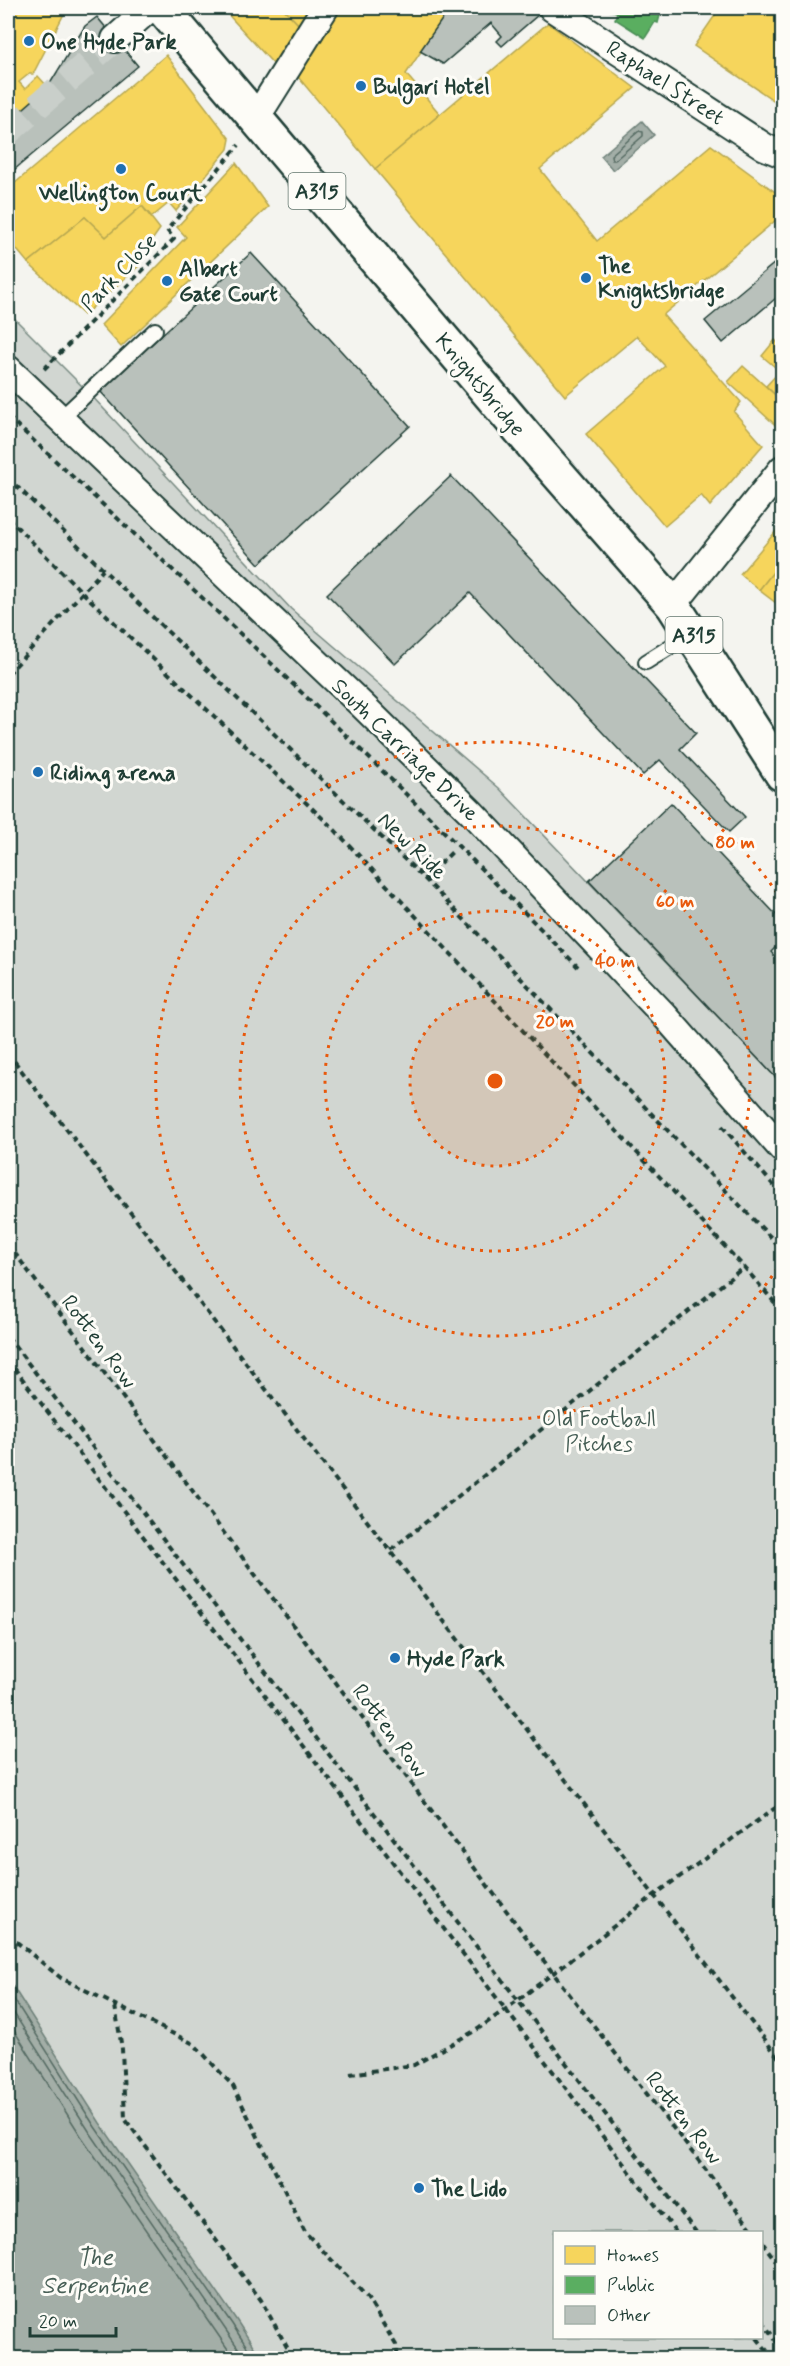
<svg xmlns="http://www.w3.org/2000/svg" width="790" height="2366" viewBox="0 0 790 2366" font-family="Mynerve,sans-serif">
<style>
.green{fill:#d1d6d1;stroke:#788a82;stroke-width:1.5;fill-rule:evenodd}
.water{fill:#a3aea7;stroke:#6e8179;stroke-width:1.5}
.homes{fill:#f6d55c;stroke:#b6a750;stroke-width:1.5}
.public{fill:#5aae61;stroke:#488c54;stroke-width:1.5}
.lines{fill:none;stroke-linecap:round;stroke-linejoin:round}
.shore{stroke:#546a62;stroke-width:1.5}
.building{fill:#b9c1bb;stroke:#1f3d34;stroke-width:1.5}
.street-tunnel{stroke:#c9cfca;stroke-width:26;stroke-dasharray:26 13;stroke-linecap:butt}
.lane-casing{stroke:#1f3d34;stroke-width:18}
.street-casing{stroke:#1f3d34;stroke-width:30}
.primary-casing{stroke:#1f3d34;stroke-width:38}
.path{stroke:#1f3d34;stroke-width:4;stroke-dasharray:6 4.5;stroke-linecap:butt}
.lane{stroke:#fdfcf7;stroke-width:14}
.street{stroke:#fdfcf7;stroke-width:26}
.primary{stroke:#fdfcf7;stroke-width:33}
.ring{fill:none;stroke:#e8590c;stroke-width:3;stroke-dasharray:3 6}
.poi-dot{fill:#1f6fb2;stroke:#fdfcf7;stroke-width:2}
.labels{text-anchor:middle;stroke-width:6;stroke-linejoin:round;paint-order:stroke}
.shield{fill:#fdfcf7;stroke:#62766e;stroke-width:1.5}
.shield-label{font-size:21px;font-weight:bold;fill:#1f3d34}
.poi-label{font-size:22px;font-weight:bold;fill:#1f3d34;stroke:#fdfcf7;text-anchor:start}
.street-label{font-size:22px;fill:#1f3d34;stroke:#fdfcf7}
.park-label{font-size:22px;fill:#435c53;stroke:#fdfcf7}
.water-label{font-size:24px;font-style:italic;fill:#475f56;stroke:#fdfcf7}
.centre{fill:#e8590c;stroke:#fdfcf7;stroke-width:3}
.ring-label{font-size:18px;text-anchor:middle;font-weight:bold;fill:#e8590c;stroke:#fdfcf7;stroke-width:6;stroke-linejoin:round;paint-order:stroke}
</style>
<rect width="100%" height="100%" fill="#f4f4ef"/>
<filter id="ink" filterUnits="userSpaceOnUse"><feTurbulence type="fractalNoise" baseFrequency=".0167" numOctaves="2"/><feDisplacementMap in="SourceGraphic" scale="12" xChannelSelector="R" yChannelSelector="G"/><feConvolveMatrix kernelMatrix="1 2 1 2 8 2 1 2 1" color-interpolation-filters="sRGB"/></filter>
<g filter="url(#ink)">
<path class="green" d="M8 312 88 392 291 609 499 788 782 1084V2358H8ZM554 2232H762V2338H554Z"/>
<g class="water">
<path d="M642 121 654 135 613 170 601 156Z"/>
<path d="M8 1979 100 2123 237 2321 261 2358H8Z"/>
</g>
<g class="homes">
<path d="M8 8H67L33 74H29L19 82 25 89 38 76 48 87 8 122V104L14 98 8 93Z"/>
<path d="M224 8H283L305 31 278 69 223 9Z"/>
<path d="M283 8H320L305 31Z"/>
<path d="M331 8H450L406 74 440 114 375 169 293 71Z"/>
<path d="M720 8H782V106L694 46Z"/>
<path d="M548 23 635 88 540 169 597 241 711 145 782 197V215L663 315 741 402 734 412 763 445 710 506 701 495 665 526 586 434 665 366 637 336 565 396 375 169Z"/>
<path d="M166 55 230 139 228 149 176 211 169 203 152 217 142 206 106 237 85 217 28 263 8 239V189Z"/>
<path d="M236 163 268 207 121 347 101 325 186 237 177 227Z"/>
<path d="M142 206 160 229 138 260 141 264 84 315 28 263 85 217 106 237Z"/>
<path d="M775 340 782 347V373L762 356Z"/>
<path d="M743 366 782 401 781 430 728 382Z"/>
<path d="M780 371 782 373V401L766 386Z"/>
<path d="M782 524V561L759 590 740 574Z"/>
<path d="M782 561V596L776 603 759 590Z"/>
</g>
<path class="public" d="M599 8H662L658 23 655 22 645 38 615 19 617 12Z"/>
<g class="lines">
<g class="shore">
<path d="M639 131 643 132V136L615 160H612L611 155Z"/>
<path d="M8 1990 95 2127 232 2324 254 2358"/>
<path d="M8 2004 89 2131 245 2358"/>
<path d="M8 2021 81 2136 234 2358"/>
</g>
</g>
<g class="building">
<path d="M450 8H529L539 14 502 46 497 41 502 36 491 23 443 64 420 51Z"/>
<path d="M97 17 138 66 8 175V122L48 87 85 26Z"/>
<path d="M251 253 410 426 259 564 100 391Z"/>
<path d="M782 257V293L723 343 705 321Z"/>
<path d="M451 476 696 733 680 749 745 817 729 832 660 760 643 775 470 593 395 664 327 594Z"/>
<path d="M671 803 782 921V941L771 952 782 964V1084L589 881Z"/>
</g>
<g class="lines">
<path class="street-tunnel" d="M8 132 115 39"/>
<defs>
<g id="lane">
<path d="M60 419 155 330"/>
<path d="M646 662 692 633"/>
</g>
<g id="street">
<path d="M552 8 765 147 782 154"/>
<path d="M115 39 150 8"/>
<path d="M256 118 325 8"/>
<path d="M8 369 363 706 472 813 665 1016 782 1149"/>
<path d="M673 605 782 469"/>
</g>
<path id="primary" d="M162 8 538 451 673 605 782 774"/>
</defs>
<use href="#lane" class="lane-casing"/>
<use href="#street" class="street-casing"/>
<use href="#primary" class="primary-casing"/>
<g class="path">
<path d="M44 369 174 239 167 230 239 145"/>
<path d="M8 417C202 595 394 778 578 967"/>
<path d="M8 478 425 879 782 1249"/>
<path d="M8 518 82 592 335 830 744 1267 782 1311"/>
<path d="M8 674 103 570"/>
<path d="M425 879 452 852"/>
<path d="M8 1053 782 2062"/>
<path d="M722 1126 782 1195"/>
<path d="M8 1244 553 1973 754 2232"/>
<path d="M8 1337 696 2232"/>
<path d="M8 1360 676 2232"/>
<path d="M391 1550 744 1267"/>
<path d="M8 1935 61 1978 194 2044 233 2086 305 2232 366 2296 396 2345 398 2358"/>
<path d="M115 2006 122 2049 125 2119 261 2300 293 2358"/>
<path d="M350 2074 414 2065 478 2029 517 2001 653 1896 782 1803"/>
<path d="M762 2242 782 2269"/>
<path d="M762 2321 782 2349"/>
<path d="M757 2338 773 2358"/>
</g>
<use href="#lane" class="lane"/>
<use href="#street" class="street"/>
<use href="#primary" class="primary"/>
</g>
</g>
<circle cx="495" cy="1081" r="85" fill="#e8590c" fill-opacity=".12"/>
<g class="ring">
<circle cx="495" cy="1081" r="85"/>
<circle cx="495" cy="1081" r="170"/>
<circle cx="495" cy="1081" r="255"/>
<path d="M782 1261A339 339 0 1 1 782 901"/>
</g>
<g class="poi-dot">
<circle cx="29" cy="41" r="6"/>
<circle cx="361" cy="86" r="6"/>
<circle cx="121" cy="169" r="6"/>
<circle cx="586" cy="278" r="6"/>
<circle cx="167" cy="281" r="6"/>
<circle cx="38" cy="772" r="6"/>
<circle cx="395" cy="1658" r="6"/>
<circle cx="419" cy="2188" r="6"/>
</g>
<g class="labels">
<g class="shield">
<rect x="288.5" y="173" width="57" height="36" rx="4.5"/>
<rect x="665.5" y="617" width="57" height="36" rx="4.5"/>
</g>
<g class="shield-label">
<text x="317" y="198">A315</text>
<text x="694" y="642">A315</text>
</g>
<g class="poi-label">
<text x="41" y="49">One Hyde Park</text>
<text x="373" y="94">Bulgari Hotel</text>
<text x="121" y="200" text-anchor="middle">Wellington Court</text>
<text x="598" y="273">The<tspan x="598" dy="25">Knightsbridge</tspan></text>
<text x="179" y="276">Albert<tspan x="179" dy="25">Gate Court</tspan></text>
<text x="50" y="780">Riding arena</text>
<text x="407" y="1666">Hyde Park</text>
<text x="431" y="2196">The Lido</text>
</g>
<g class="street-label">
<text transform="translate(666 82) rotate(33)" y="8">Raphael Street</text>
<text transform="translate(118 272) rotate(-46)" y="8">Park Close</text>
<text transform="translate(481 384) rotate(50)" y="8">Knightsbridge</text>
<text transform="translate(406 749) rotate(44)" y="8">South Carriage Drive</text>
<text transform="translate(413 845) rotate(44)" y="8">New Ride</text>
<text transform="translate(100 1341) rotate(53)" y="8">Rotten Row</text>
<text transform="translate(391 1730) rotate(53)" y="8">Rotten Row</text>
<text transform="translate(685 2117) rotate(52)" y="8">Rotten Row</text>
</g>
<g class="park-label">
<text x="599" y="1426">Old Football<tspan x="599" dy="25">Pitches</tspan></text>
</g>
<g class="water-label">
<text x="95" y="2265">The<tspan x="95" dy="28">Serpentine</tspan></text>
</g>
</g>
<circle cx="495" cy="1081" r="9" class="centre"/>
<g class="ring-label">
<text x="735" y="848">80 m</text>
<text x="675" y="907">60 m</text>
<text x="615" y="967">40 m</text>
<text x="555" y="1027">20 m</text>
</g>
<rect width="790" height="2366" fill="none" stroke="#fdfcf7" stroke-width="30"/>
<rect x="15" y="15" width="760" height="2336" fill="none" stroke="#1f3d34" stroke-width="2" filter="url(#ink)"/>
<rect x="553" y="2231" width="210" height="108" fill="#fdfcf7" stroke="#a4b0a9" stroke-width="1.5"/>
<rect x="565" y="2246" width="30" height="18" fill="#f6d55c" stroke="#a4b0a9" stroke-width="1.5"/>
<text x="607" y="2261" font-size="18" fill="#1f3d34">Homes</text>
<rect x="565" y="2276" width="30" height="18" fill="#5aae61" stroke="#a4b0a9" stroke-width="1.5"/>
<text x="607" y="2291" font-size="18" fill="#1f3d34">Public</text>
<rect x="565" y="2306" width="30" height="18" fill="#b9c1bb" stroke="#a4b0a9" stroke-width="1.5"/>
<text x="607" y="2321" font-size="18" fill="#1f3d34">Other</text>
<path d="M30 2327v9h86v-9" fill="none" stroke="#1f3d34" stroke-width="3"/>
<text x="39" y="2327" font-size="18" fill="#1f3d34" stroke="#fdfcf7" stroke-width="4.5" paint-order="stroke">20 m</text>
</svg>
